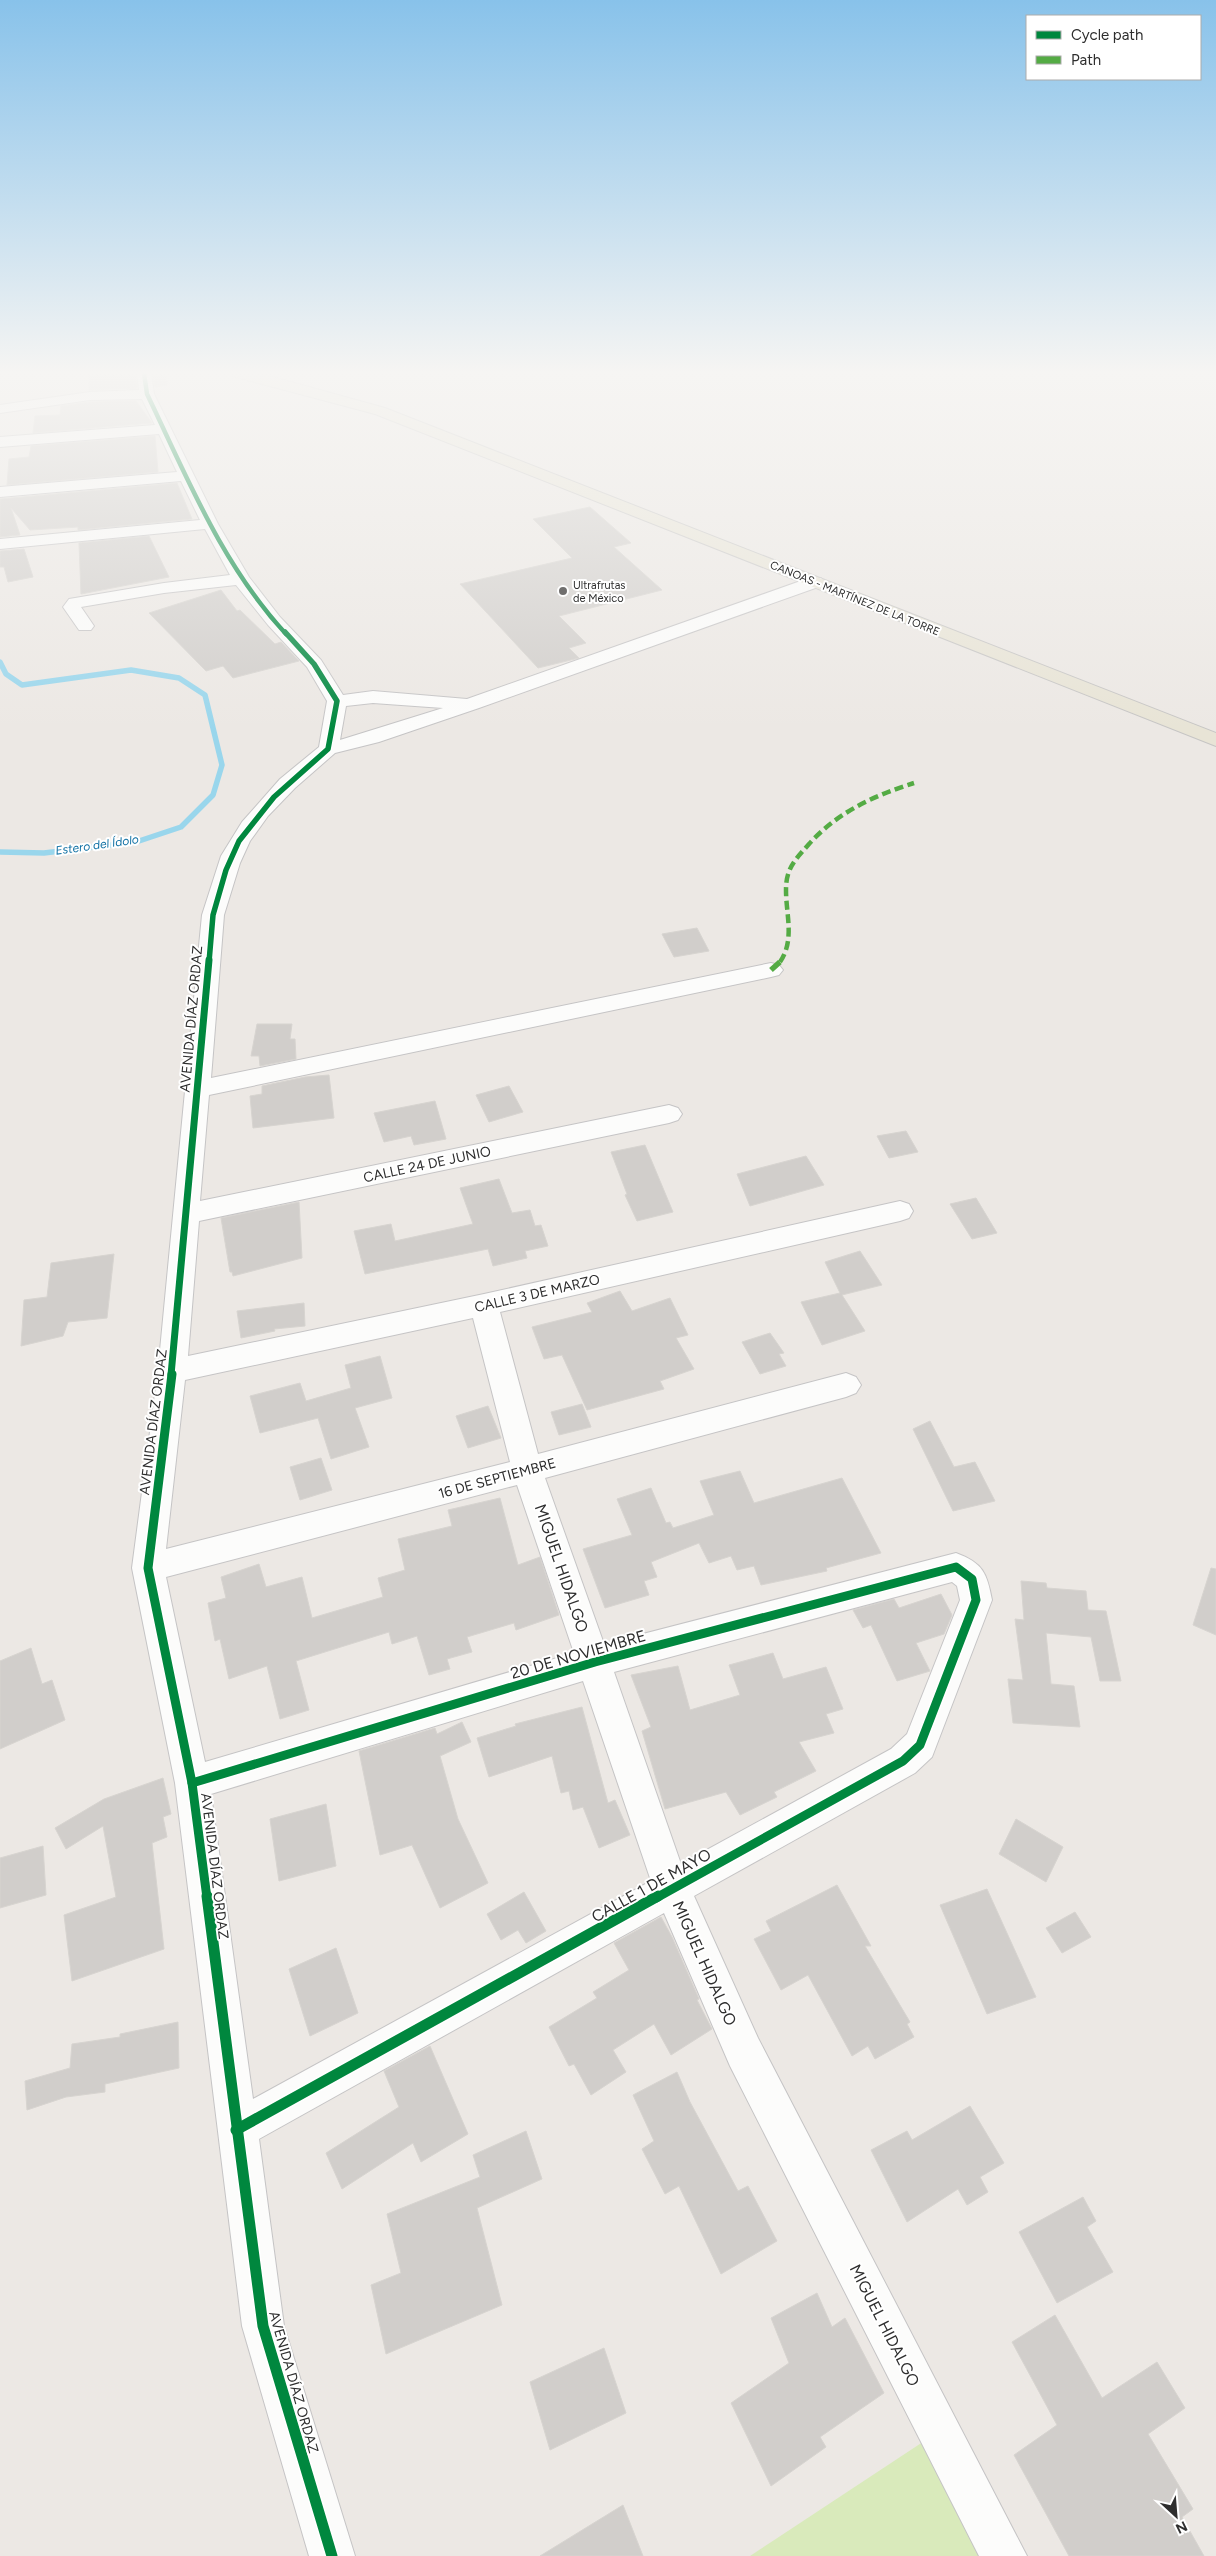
<svg xmlns="http://www.w3.org/2000/svg" width="1216" height="2556" viewBox="0 0 1216 2556" font-family="Figtree,sans-serif">
<style>
.pitch{fill:#d9eabb}
.lines{fill:none;stroke-linecap:round;stroke-linejoin:round}
.stream{stroke:#99d6ec;stroke-width:5.5}
.building{fill:#d1cecb;stroke:#d7d4d0}
.street-casing{stroke:#c5c4c5;stroke-width:2}
.primary-casing{stroke:#c6c5c4;stroke-width:2}
.street{fill:#fcfcfb;fill-rule:evenodd}
.primary{fill:#e8e4d6;fill-rule:evenodd}
.quiet-far1{stroke:#54ab44;stroke-width:4.5;stroke-dasharray:9 4.5;stroke-linecap:butt}
.quiet{stroke:#54ab44;stroke-width:5.5;stroke-dasharray:12 5.5;stroke-linecap:butt}
.cycleway-far4-casing{stroke:#fff;stroke-width:6}
.cycleway-far3-casing{stroke:#fff;stroke-width:8}
.cycleway-far2-casing{stroke:#fff;stroke-width:10}
.cycleway-far1-casing{stroke:#fff;stroke-width:12}
.cycleway-casing{stroke:#fff;stroke-width:14}
.cycleway-far4{stroke:#00873e;stroke-width:4.5}
.cycleway-far3{stroke:#00873e;stroke-width:5.5}
.cycleway-far2{stroke:#00873e;stroke-width:7}
.cycleway-far1{stroke:#00873e;stroke-width:9}
.cycleway{stroke:#00873e;stroke-width:11}
.poi-dot{fill:#706f6e;stroke:#fff;stroke-width:2}
.labels{text-anchor:middle;stroke-width:4;stroke-linejoin:round;paint-order:stroke}
.far-poi-label{font-size:11px;fill:#2e2e2e;stroke:#fff;text-anchor:start}
.far-street-label{font-size:11px;fill:#2e2e2e;stroke:#fff}
.far-water-label{font-size:12px;font-style:italic;fill:#0d6fa3;stroke:#fff}
.street-label{font-size:14px;fill:#2e2e2e;stroke:#fff}
.near-street-label{font-size:16px;fill:#2e2e2e;stroke:#fff}
</style>
<rect width="100%" height="100%" fill="#ece8e4"/>
<path class="pitch" d="M941 2430 1006 2556H750Z"/>
<g class="lines">
<path class="stream" d="M0 662 6 674 22 685 131 670 179 678 205 695 222 765 213 795 181 827 136 842 44 853 0 852"/>
</g>
<g class="building">
<path d="M89 373H135L137 388 89 390Z"/>
<path d="M153 373H166L167 385 155 387Z"/>
<path d="M136 401 152 423 33 433 35 416 60 415 61 406 90 402Z"/>
<path d="M155 436 158 472 7 485 9 459 29 457 31 446Z"/>
<path d="M177 483 192 519 78 530V527L30 530 11 508 20 535 0 537V499Z"/>
<path d="M590 507 631 543 614 547 662 590 559 616 586 643 569 648 579 658 538 668 460 584 572 558 533 519Z"/>
<path d="M149 536 169 577 81 594 79 543Z"/>
<path d="M24 549 33 577 8 582 4 567H0V551Z"/>
<path d="M221 590 237 611 240 610 275 644 281 642 299 661 233 678 223 666 206 671 149 613Z"/>
<path d="M697 928 709 951 674 957 662 934Z"/>
<path d="M257 1024H292L290 1039H295L296 1059 260 1066 259 1056H251Z"/>
<path d="M329 1075 334 1118 253 1128 250 1096 262 1094V1086L305 1077Z"/>
<path d="M509 1086 523 1112 489 1122 476 1095Z"/>
<path d="M435 1101 446 1139 414 1145 411 1136 384 1142 374 1113Z"/>
<path d="M906 1131 918 1152 889 1158 877 1136Z"/>
<path d="M645 1145 673 1212 637 1221 625 1195 627 1194 611 1152Z"/>
<path d="M806 1156 824 1185 750 1206 737 1174Z"/>
<path d="M499 1179 512 1213 530 1210 535 1226 541 1225 548 1246 525 1251 527 1258 493 1266 488 1249 365 1274 354 1231 391 1224 395 1241 473 1224 460 1188Z"/>
<path d="M976 1198 997 1233 972 1239 950 1204Z"/>
<path d="M299 1202 302 1258 233 1276 232 1272H230L221 1218Z"/>
<path d="M860 1251 882 1285 842 1295 865 1331 822 1345 801 1302 840 1293 825 1262Z"/>
<path d="M114 1254 107 1318 68 1322 63 1336 21 1346 24 1300 47 1297 51 1263Z"/>
<path d="M620 1291 632 1311 670 1298 688 1335 676 1338 694 1369 660 1381 664 1389 587 1410 562 1355 544 1359 532 1327 592 1312 587 1303Z"/>
<path d="M304 1303 305 1326 274 1329 275 1331 241 1338 237 1311Z"/>
<path d="M770 1333 784 1353 779 1354 786 1366 760 1374 742 1342Z"/>
<path d="M380 1356 392 1398 355 1408 369 1447 331 1459 318 1418 260 1433 250 1396 300 1383 306 1401 351 1388 345 1365Z"/>
<path d="M582 1404 591 1427 559 1435 551 1412Z"/>
<path d="M488 1406 501 1438 468 1448 456 1416Z"/>
<path d="M930 1421 954 1467 975 1462 995 1501 953 1511 913 1429Z"/>
<path d="M321 1458 332 1490 300 1500 290 1467Z"/>
<path d="M740 1471 754 1503 842 1478 881 1553 826 1568 827 1571 761 1585 754 1566 737 1570 731 1556 709 1563 699 1543 651 1562 657 1577 644 1581 649 1595 605 1608 583 1549 632 1535 617 1499 651 1488 666 1523 670 1522 673 1528 714 1515 700 1481Z"/>
<path d="M500 1498 518 1565 540 1557 559 1615 516 1630 514 1623 467 1637 472 1652 447 1659 450 1669 429 1675 417 1636 392 1644 389 1632 296 1661 309 1710 280 1719 267 1666 229 1679 220 1639 215 1641 208 1603 226 1598 221 1577 259 1564 266 1587 302 1577 312 1618 383 1597 378 1578 405 1570 398 1539 452 1526 448 1510Z"/>
<path d="M1211 1568 1216 1569V1635L1193 1625Z"/>
<path d="M1021 1581 1046 1583 1047 1588 1086 1591 1088 1610 1106 1611 1121 1681H1100L1091 1637 1046 1633 1051 1684 1074 1686 1080 1727 1013 1723 1008 1679 1023 1680 1015 1619 1024 1620Z"/>
<path d="M941 1594 952 1615 944 1634 916 1643 930 1671 897 1681 871 1625 863 1628 853 1610 894 1599 899 1608Z"/>
<path d="M31 1648 42 1684 52 1680 65 1720 0 1749V1661Z"/>
<path d="M773 1653 783 1679 826 1667 843 1709 826 1714 834 1733 799 1742 816 1771 774 1792 777 1797 740 1815 726 1792 665 1809 642 1731 651 1727 631 1675 678 1666 690 1710 740 1695 729 1665Z"/>
<path d="M582 1707 608 1803 615 1800 630 1835 599 1848 583 1807 573 1810 569 1791 561 1793 552 1756 489 1777 477 1738 516 1726 515 1724Z"/>
<path d="M462 1722 471 1742 440 1756 458 1819 488 1883 440 1908 412 1845 380 1855 359 1751 435 1728 437 1734Z"/>
<path d="M163 1778 171 1814 163 1817 167 1837 152 1843 164 1949 72 1981 64 1915 116 1897 103 1826 66 1849 55 1828 104 1799Z"/>
<path d="M326 1804 336 1866 279 1881 270 1819Z"/>
<path d="M1016 1819 1063 1847 1046 1882 999 1854Z"/>
<path d="M43 1846 46 1895 0 1908V1858Z"/>
<path d="M837 1885 871 1946H865L910 2022 907 2024 914 2037 875 2059 868 2046 852 2056 808 1975 781 1990 754 1939 771 1931 766 1921Z"/>
<path d="M987 1889 1036 1997 987 2014 940 1905Z"/>
<path d="M524 1892 546 1931 526 1943 518 1930 501 1940 487 1914Z"/>
<path d="M1075 1912 1091 1937 1062 1953 1046 1928Z"/>
<path d="M661 1917 672 1937 699 1999 697 2000 712 2029 671 2055 654 2024 613 2050 626 2072 591 2095 574 2064 569 2066 549 2027 597 1998 593 1992 629 1970 614 1943Z"/>
<path d="M336 1948 358 2013 310 2036 289 1969Z"/>
<path d="M178 2022 179 2068 105 2084V2092L66 2097 27 2110 25 2081 70 2068 72 2044 120 2037V2034Z"/>
<path d="M430 2046 468 2134 421 2162 413 2143 342 2189 326 2153 399 2107 384 2071Z"/>
<path d="M677 2072 690 2102 738 2191 748 2186 777 2241 721 2274 679 2186 665 2194 642 2149 654 2141 633 2095Z"/>
<path d="M970 2106 1004 2163 980 2177 988 2192 967 2205 958 2189 907 2222 871 2150 907 2131 912 2140Z"/>
<path d="M526 2131 542 2179 477 2208 502 2305 386 2354 371 2285 401 2273 387 2214 480 2177 473 2155Z"/>
<path d="M1083 2197 1096 2221 1087 2227 1113 2272 1057 2303 1019 2232Z"/>
<path d="M817 2293 832 2327 845 2318 884 2393 820 2437 826 2447 771 2486 731 2403 789 2363 771 2318Z"/>
<path d="M1055 2315 1102 2398 1157 2362 1185 2408 1148 2434 1193 2509 1182 2517 1204 2556H1069L1014 2455 1057 2425 1012 2342Z"/>
<path d="M604 2348 626 2413 550 2450 530 2382Z"/>
<path d="M623 2505 643 2556H540Z"/>
</g>
<g class="lines">
<defs>
<path id="street" d="M137 373H151L154 394 218 524 249 577 280 617 321 660 343 695 373 691 467 699 809 578H821L824 582 821 586 479 708 379 742 335 753 295 788 268 816 250 841 240 863 224 915 211 1078 771 963 779 965 783 970 779 975 771 977 209 1095 200 1201 669 1105 678 1108 682 1114 678 1120 669 1123 199 1221 188 1356 484 1294 900 1201 909 1204 913 1211 909 1218 900 1221 500 1312 538 1454 846 1373 856 1377 861 1385 856 1393 846 1397 545 1478 604 1644 956 1553C983 1563 987 1573 992 1600L932 1757 915 1773 694 1896 758 2038 1027 2556H979L730 2066 664 1913 259 2139 284 2326 355 2556H309L242 2326 175 1783 132 1568 158 1371 202 915 221 856 242 822 280 779 319 747 327 701 307 667 268 625 236 585 164 593 81 607 94 626 91 630H79L63 607 69 599 75 598 164 583 230 575 205 529 0 549V539L200 520 181 481 0 497V487L177 472 159 434 0 447V437L155 425 142 399 90 400 0 413V405L90 392 139 390ZM373 703 443 708 340 740 346 706ZM473 1318 510 1462 166 1549 185 1380ZM517 1485 574 1653 205 1762 166 1577ZM952 1582 957 1586 960 1600 907 1734 891 1749 681 1864 614 1672ZM583 1681 651 1881 253 2099 211 1794Z"/>
<path id="primary" d="M230 373 262 374 385 408 1216 733V746L375 414 232 376Z"/>
</defs>
<use href="#street" class="street-casing"/>
<use href="#primary" class="primary-casing"/>
<use href="#street" class="street"/>
<use href="#primary" class="primary"/>
<path class="quiet-far1" d="M780 962C795 940 786 915 786 890 786 868 795 860 809 844 838 812 873 796 914 783"/>
<path class="quiet" d="M771 970 782 960"/>
<defs>
<path id="cycleway-far4" d="M144 373 147 394C187 477 222 565 286 634"/>
<path id="cycleway-far3" d="M209 962 213 915 226 870 239 841 274 797 328 749 337 701 314 664 285 632"/>
<path id="cycleway-far2" d="M171 1375 209 960"/>
<g id="cycleway-far1">
<path d="M172 1374 148 1568 192 1783 207 1898"/>
<path d="M192 1783 595 1662 956 1567 972 1579 976 1600 920 1745 903 1761 656 1898"/>
</g>
<g id="cycleway">
<path d="M207 1896 263 2326 332 2556"/>
<path d="M236 2130 658 1896"/>
</g>
</defs>
<use href="#cycleway-far4" class="cycleway-far4-casing"/>
<use href="#cycleway-far3" class="cycleway-far3-casing"/>
<use href="#cycleway-far2" class="cycleway-far2-casing"/>
<use href="#cycleway-far1" class="cycleway-far1-casing"/>
<use href="#cycleway" class="cycleway-casing"/>
<use href="#cycleway-far4" class="cycleway-far4"/>
<use href="#cycleway-far3" class="cycleway-far3"/>
<use href="#cycleway-far2" class="cycleway-far2"/>
<use href="#cycleway-far1" class="cycleway-far1"/>
<use href="#cycleway" class="cycleway"/>
</g>
<linearGradient id="sky" x2="0" y2="1"><stop stop-color="#88c2ea"/><stop offset="0.51" stop-color="#f6f5f3"/><stop offset="1" stop-color="#f6f5f3" stop-opacity="0"/></linearGradient>
<rect width="1216" height="731" fill="url(#sky)"/>
<circle class="poi-dot" cx="563" cy="591" r="5"/>
<g class="labels">
<g class="far-poi-label">
<text x="573" y="589">Ultrafrutas<tspan x="573" dy="13">de México</tspan></text>
</g>
<g class="far-street-label">
<text transform="translate(855 598) rotate(22)" y="4">CANOAS - MARTÍNEZ DE LA TORRE</text>
</g>
<g class="far-water-label">
<text transform="translate(97 845) rotate(-8)" y="4">Estero del Ídolo</text>
</g>
<g class="street-label">
<text transform="translate(191 1019) rotate(-85)" y="5">AVENIDA DÍAZ ORDAZ</text>
<text transform="translate(427 1164) rotate(-12)" y="5">CALLE 24 DE JUNIO</text>
<text transform="translate(537 1293) rotate(-13)" y="5">CALLE 3 DE MARZO</text>
<text transform="translate(153 1422) rotate(-83)" y="5">AVENIDA DÍAZ ORDAZ</text>
<text transform="translate(497 1478) rotate(-15)" y="5">16 DE SEPTIEMBRE</text>
<text transform="translate(215 1866) rotate(83)" y="5">AVENIDA DÍAZ ORDAZ</text>
<text transform="translate(294 2382) rotate(74)" y="5">AVENIDA DÍAZ ORDAZ</text>
</g>
<g class="near-street-label">
<text transform="translate(562 1568) rotate(71)" y="6">MIGUEL HIDALGO</text>
<text transform="translate(578 1654) rotate(-16)" y="6">20 DE NOVIEMBRE</text>
<text transform="translate(651 1885) rotate(-29)" y="6">CALLE 1 DE MAYO</text>
<text transform="translate(705 1963) rotate(66)" y="6">MIGUEL HIDALGO</text>
<text transform="translate(885 2325) rotate(63)" y="6">MIGUEL HIDALGO</text>
</g>
</g>
<rect x="1026" y="15" width="175" height="65" fill="#ffffff" stroke="#ababab"/>
<rect x="1036" y="31" width="25" height="8" fill="#00873e" stroke="#ababab"/>
<text x="1071" y="40" font-size="15" fill="#2e2e2e">Cycle path</text>
<rect x="1036" y="56" width="25" height="8" fill="#54ab44" stroke="#ababab"/>
<text x="1071" y="65" font-size="15" fill="#2e2e2e">Path</text>
<g transform="translate(1176 2516) rotate(154)" stroke="#ffffff" stroke-width="4" paint-order="stroke">
<path d="M0-4L9 19L0 12L-9 19Z" fill="#2e2e2e"/>
<text y="-8" font-size="14" font-weight="bold" text-anchor="middle" fill="#2e2e2e">N</text>
</g>
</svg>
